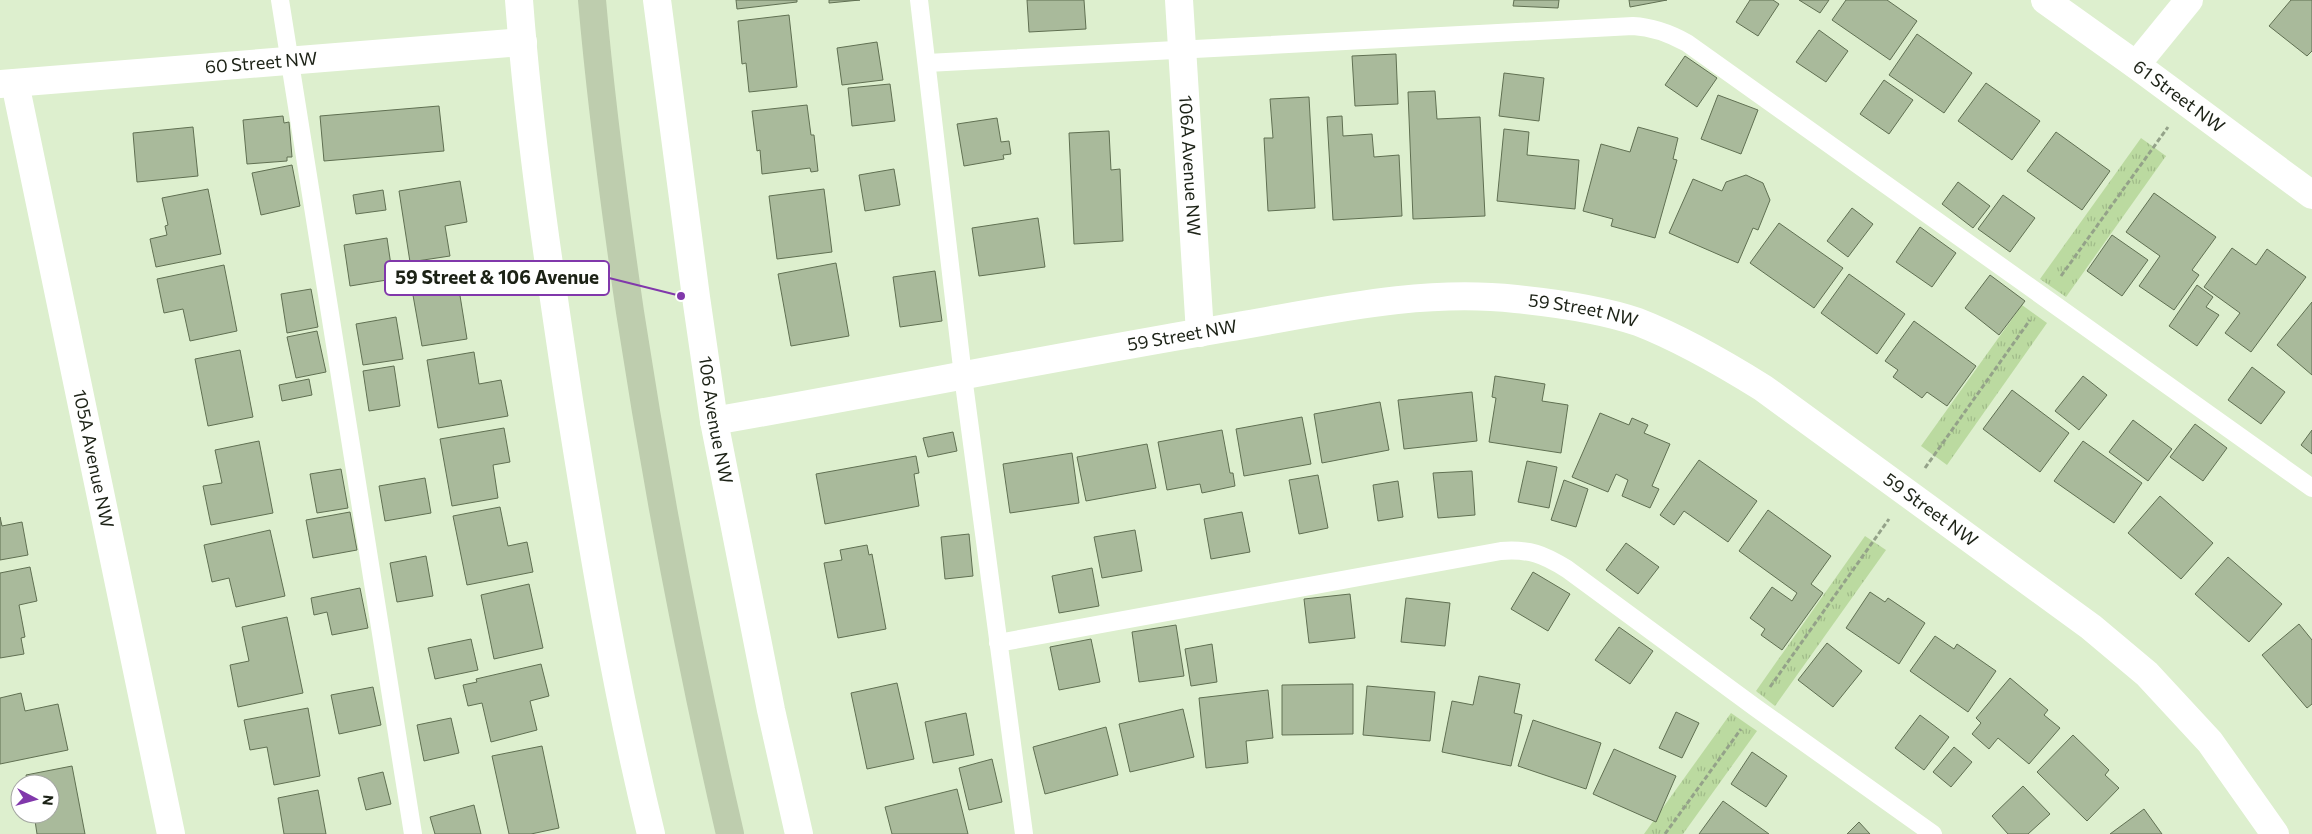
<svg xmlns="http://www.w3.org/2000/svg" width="2312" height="834" viewBox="0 0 2312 834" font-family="Commissioner,sans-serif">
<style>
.park{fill:url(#park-tufts)}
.building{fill:#a9ba9b;stroke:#607052}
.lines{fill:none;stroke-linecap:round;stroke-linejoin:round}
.path{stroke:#94a289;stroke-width:3;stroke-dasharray:5 2.5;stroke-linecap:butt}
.service{stroke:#fff;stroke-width:18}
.minor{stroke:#fff;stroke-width:28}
.secondary{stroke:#becdae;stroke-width:28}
.labels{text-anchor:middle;stroke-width:4;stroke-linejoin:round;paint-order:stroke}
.street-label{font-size:18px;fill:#1c2216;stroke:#fff}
.leader{fill:none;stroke:#8138ab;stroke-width:2}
.callout-dot{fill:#8138ab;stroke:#fff;stroke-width:2}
.callout{fill:#fff;stroke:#8138ab;stroke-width:2}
.callout-label{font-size:19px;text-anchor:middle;font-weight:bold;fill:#1c2216}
</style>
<defs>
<pattern id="park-tufts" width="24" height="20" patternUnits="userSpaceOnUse" patternTransform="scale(1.25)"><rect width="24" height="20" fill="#bbdaa0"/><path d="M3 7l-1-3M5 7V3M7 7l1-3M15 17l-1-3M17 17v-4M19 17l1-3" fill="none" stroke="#a0bb89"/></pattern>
</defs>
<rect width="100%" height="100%" fill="#ddefce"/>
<g class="park">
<path d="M2141 138 2166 156 2066 297 2040 279Z"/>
<path d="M2022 305 2047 323 1947 465 1921 446Z"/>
<path d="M1865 536 1886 550 1775 706 1756 691Z"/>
<path d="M1731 713 1757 731 1683 834H1644Z"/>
</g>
<g class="building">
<path d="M736 0H797V2L737 9Z"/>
<path d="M829 0H860L829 3Z"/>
<path d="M1027 0H1084L1086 29 1029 32Z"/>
<path d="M1514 0H1559L1558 8 1513 6Z"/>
<path d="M1629 0H1667L1630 7Z"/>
<path d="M1750 0H1773L1779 4 1758 36 1736 22Z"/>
<path d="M1799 0H1829L1820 13Z"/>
<path d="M1846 0H1887L1917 21 1890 60 1832 20Z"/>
<path d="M2291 0H2312V51L2307 56 2269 26Z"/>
<path d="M789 15 797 87 749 92 746 63 742 64 738 21Z"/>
<path d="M1819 30 1848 51 1826 82 1796 62Z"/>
<path d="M1917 34 1972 73 1944 113 1889 75Z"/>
<path d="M877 42 883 80 842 85 837 48Z"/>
<path d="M1396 54 1398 104 1355 106 1352 56Z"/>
<path d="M1685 56 1717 78 1697 107 1665 85Z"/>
<path d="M1504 73 1544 78 1539 121 1499 116Z"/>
<path d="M1884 80 1913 100 1889 134 1860 114Z"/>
<path d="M1986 83 2040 121 2012 160 1958 121Z"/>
<path d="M890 84 895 121 852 126 848 88Z"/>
<path d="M1435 91 1437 119 1480 117 1485 216 1413 219 1408 92Z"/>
<path d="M1718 95 1758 110 1741 154 1701 139Z"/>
<path d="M1309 97 1315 208 1268 211 1264 138H1273L1270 99Z"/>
<path d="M807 105 811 135H814L818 171 811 172 810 168 762 174 760 150 757 151 752 111Z"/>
<path d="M439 106 444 151 324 161 320 116Z"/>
<path d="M283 116 284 123 289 122 292 157H287V161L247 164 243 120Z"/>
<path d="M1342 116 1343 136 1372 134 1374 157 1399 155 1402 216 1333 220 1327 117Z"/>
<path d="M997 118 1001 142 1009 141 1011 154 1003 155 1004 159 964 166 957 124Z"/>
<path d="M193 127 198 176 137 182 133 133Z"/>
<path d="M1638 127 1678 138 1673 159 1677 160 1655 238 1611 226 1613 219 1583 211 1601 144 1630 152Z"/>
<path d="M1504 129 1529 132 1527 155 1579 160 1575 209 1497 201Z"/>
<path d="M1109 131 1111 170 1120 169 1123 241 1074 244 1069 133Z"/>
<path d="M2056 132 2110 171 2082 210 2027 171Z"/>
<path d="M292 165 300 206 261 215 252 173Z"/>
<path d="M894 169 900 205 865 211 859 175Z"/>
<path d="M1746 175 1763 183 1770 200 1758 230 1753 228 1738 263 1669 233 1693 179 1722 191 1726 182Z"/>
<path d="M460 181 467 222 445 226 450 256 410 262 399 191Z"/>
<path d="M1958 182 1990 206 1973 228 1942 204Z"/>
<path d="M208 189 221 254 156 267 150 239 167 235 165 226 168 225 162 198Z"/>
<path d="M824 189 832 252 777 259 769 196Z"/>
<path d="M383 190 386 210 356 214 353 195Z"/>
<path d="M2154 193 2216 237 2192 270 2199 275 2174 310 2139 286 2160 256 2126 232Z"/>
<path d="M2003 195 2035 218 2010 252 1978 229Z"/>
<path d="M1852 208 1873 224 1848 257 1827 241Z"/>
<path d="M1038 218 1045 267 979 276 972 228Z"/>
<path d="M1779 223 1843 268 1814 308 1750 263Z"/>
<path d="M1920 227 1956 253 1932 287 1896 262Z"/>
<path d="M2112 235 2148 260 2122 296 2087 271Z"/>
<path d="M387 238 393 279 350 286 344 245Z"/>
<path d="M2232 248 2256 265 2267 249 2306 277 2251 352 2225 333 2240 313 2204 287Z"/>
<path d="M836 263 849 336 791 346 778 274Z"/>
<path d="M224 265 237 331 190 341 183 309 164 313 157 279Z"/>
<path d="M935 271 942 321 900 327 893 277Z"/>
<path d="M1849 274 1905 314 1877 354 1821 313Z"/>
<path d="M1990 275 2025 301 1999 335 1965 308Z"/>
<path d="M457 277 467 339 422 346 411 284Z"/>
<path d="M2197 285 2213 297 2206 307 2219 315 2197 346 2169 326Z"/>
<path d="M311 289 318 327 287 333 281 294Z"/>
<path d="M2312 302V375L2277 345Z"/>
<path d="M396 317 403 359 363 365 356 324Z"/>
<path d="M1914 321 1976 366 1947 406 1927 392 1922 398 1893 377 1898 370 1885 361Z"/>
<path d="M317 331 326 372 296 378 287 337Z"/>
<path d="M240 350 253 417 208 426 195 359Z"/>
<path d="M474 352 479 384 501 380 508 416 438 428 427 360Z"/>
<path d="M394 366 400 406 369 411 363 371Z"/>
<path d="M2252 367 2285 392 2261 424 2228 400Z"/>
<path d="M1495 376 1545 384 1542 401 1568 405 1561 453 1489 442 1496 398 1492 397Z"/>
<path d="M2083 376 2107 395 2079 430 2055 411Z"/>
<path d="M309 379 312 395 282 401 279 385Z"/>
<path d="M2012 390 2069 433 2040 472 1983 429Z"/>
<path d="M1472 392 1477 441 1404 449 1398 400Z"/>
<path d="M1380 402 1389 450 1322 463 1314 414Z"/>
<path d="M1600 413 1629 425 1632 418 1648 425 1644 433 1670 444 1652 486 1659 489 1650 508 1622 496 1628 480 1616 474 1608 492 1572 477Z"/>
<path d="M1302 417 1311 464 1244 476 1236 429Z"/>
<path d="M2133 420 2172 449 2148 481 2109 452Z"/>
<path d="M2195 424 2227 448 2203 481 2170 457Z"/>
<path d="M504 428 510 462 493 465 498 498 452 506 440 439Z"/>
<path d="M1222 430 1230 473H1233L1235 486 1202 493 1200 484 1167 490 1158 442Z"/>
<path d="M2312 430V454L2301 445Z"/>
<path d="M953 432 957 451 928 457 923 438Z"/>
<path d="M259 441 273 513 211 525 203 486 222 483 215 450Z"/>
<path d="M2083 441 2142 483 2114 523 2054 481Z"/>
<path d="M1147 444 1156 488 1086 501 1077 457Z"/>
<path d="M1072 453 1079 503 1010 513 1003 464Z"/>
<path d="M916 456 919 473 914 474 919 506 825 524 816 474Z"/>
<path d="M1699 460 1757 501 1728 542 1684 511 1674 525 1660 515Z"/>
<path d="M1527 461 1557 467 1549 508 1518 502Z"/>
<path d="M341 469 348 508 317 513 310 474Z"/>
<path d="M1472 471 1475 515 1438 518 1433 473Z"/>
<path d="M1318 475 1328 528 1299 534 1289 480Z"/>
<path d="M425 478 431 513 385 521 379 486Z"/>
<path d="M1564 480 1588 489 1576 527 1551 520Z"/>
<path d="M1398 481 1403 517 1378 521 1373 485Z"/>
<path d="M2160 496 2213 543 2181 579 2128 533Z"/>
<path d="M500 507 508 546 527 542 533 572 467 585 453 516Z"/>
<path d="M1768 510 1831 556 1811 584 1823 593 1782 650 1761 635 1765 629 1750 618 1772 587 1792 601 1797 593 1739 551Z"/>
<path d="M350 512 357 550 313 558 306 520Z"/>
<path d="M1242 512 1250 552 1211 559 1204 519Z"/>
<path d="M0 517 2 526 22 522 28 555 0 560Z"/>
<path d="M270 530 285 596 236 607 229 578 212 582 204 545Z"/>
<path d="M1135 530 1142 571 1102 578 1094 537Z"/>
<path d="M969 534 973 576 945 579 941 537Z"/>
<path d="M1626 543 1659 567 1638 594 1606 570Z"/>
<path d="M867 545 869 555 872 554 886 629 838 638 824 563 842 560 840 550Z"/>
<path d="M426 556 433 596 397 602 390 563Z"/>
<path d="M2228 557 2282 604 2249 642 2195 594Z"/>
<path d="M30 567 37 601 19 605 25 637 21 638 24 654 0 658V573Z"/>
<path d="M1092 568 1099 606 1059 613 1052 576Z"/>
<path d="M1533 572 1570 594 1548 631 1511 609Z"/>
<path d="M529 584 543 648 494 659 481 595Z"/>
<path d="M360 588 368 628 332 635 327 612 314 615 311 598Z"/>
<path d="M1870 592 1885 602 1888 598 1925 623 1899 664 1846 628Z"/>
<path d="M1350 594 1355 638 1309 643 1304 599Z"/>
<path d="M1406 598 1450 603 1445 646 1401 642Z"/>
<path d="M287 617 303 693 238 707 230 665 249 661 242 627Z"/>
<path d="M2299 624 2312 640V704L2307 708 2262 655Z"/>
<path d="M1176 625 1184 676 1139 682 1132 632Z"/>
<path d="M1619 627 1653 651 1630 684 1595 660Z"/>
<path d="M1935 636 1954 649 1957 644 1996 671 1968 712 1910 671Z"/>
<path d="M471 639 478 670 435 679 428 648Z"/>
<path d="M1091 639 1100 682 1059 690 1050 647Z"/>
<path d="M1827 643 1862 671 1833 707 1798 680Z"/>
<path d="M1212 644 1217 682 1191 686 1185 649Z"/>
<path d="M541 664 549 696 530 701 537 730 491 742 482 703 468 706 463 685 477 682 476 679Z"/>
<path d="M1479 676 1520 684 1514 713 1522 715 1511 766 1442 752 1452 701 1473 705Z"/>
<path d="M2010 678 2048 710 2044 715 2060 728 2029 764 1998 738 1989 749 1972 734 1981 723 1976 718Z"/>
<path d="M897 683 914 759 867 769 851 693Z"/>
<path d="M1353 684V734L1282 735V685Z"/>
<path d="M1367 686 1435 692 1430 741 1363 735Z"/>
<path d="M373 687 381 725 339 734 331 695Z"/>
<path d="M1268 690 1273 738 1246 741 1248 763 1206 768 1199 698Z"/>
<path d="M21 693 25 711 58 704 68 750 0 764V698Z"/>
<path d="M308 708 320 776 274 785 267 747 250 750 244 720Z"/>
<path d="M1183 709 1194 757 1130 772 1119 724Z"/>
<path d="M1676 712 1699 723 1682 758 1659 748Z"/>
<path d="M966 713 974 755 933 763 925 722Z"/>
<path d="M1920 715 1949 737 1924 770 1895 748Z"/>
<path d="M451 718 459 753 424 761 417 725Z"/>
<path d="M1533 720 1601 743 1586 789 1518 766Z"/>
<path d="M1106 727 1118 775 1045 794 1033 747Z"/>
<path d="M2073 735 2109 770 2105 775 2119 788 2087 821 2037 772Z"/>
<path d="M542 746 559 828 531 834H509L492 756Z"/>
<path d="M1954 747 1972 762 1951 787 1933 772Z"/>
<path d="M1614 749 1676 776 1656 822 1593 794Z"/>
<path d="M1752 752 1787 776 1766 807 1731 784Z"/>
<path d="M992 759 1002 802 969 810 959 768Z"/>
<path d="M72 766 85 834H37L34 814H50V784H28L26 775Z"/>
<path d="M383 772 391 804 366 810 358 778Z"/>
<path d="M2023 786 2050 814 2028 834H2008L1992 816Z"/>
<path d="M957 789 968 834H892L885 807Z"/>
<path d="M318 790 326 834H284L278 798Z"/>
<path d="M1723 801 1769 834H1699Z"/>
<path d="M474 805 481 834H435L430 817Z"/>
<path d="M2144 809 2162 834H2110Z"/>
<path d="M1859 822 1870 834H1847Z"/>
</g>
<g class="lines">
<g class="path">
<path d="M2061 276 2168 127"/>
<path d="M1925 468 2030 320"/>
<path d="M1770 687 1889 519"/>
<path d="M1665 834 1741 729"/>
</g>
<g class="service">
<path d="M280 0 413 834"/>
<path d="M919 0 963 376 1024 834"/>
<path d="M927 63 1633 26C1653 27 1669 33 1687 43L2312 488"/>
<path d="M998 643 1501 551C1530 549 1543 554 1567 569L1756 708 1933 834"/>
</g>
<g class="minor">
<path d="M519 0C529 134 549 268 569 400 592 545 616 691 651 834"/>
<path id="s1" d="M657 0 696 297 714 421 771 710 799 834"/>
<path id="s2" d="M1179 0 1200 333"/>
<path id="s3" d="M2045 0 2136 65 2312 195"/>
<path d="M2136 65 2189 0"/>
<path id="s4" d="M15 83 171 834"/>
<path id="s5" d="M0 84 523 42"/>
<path id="s6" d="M714 421C885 391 1055 357 1226 328 1322 312 1419 288 1516 299 1556 303 1600 309 1638 322 1682 339 1723 363 1763 388L2091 627 2147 674 2210 742 2275 834"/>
</g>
<path class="secondary" d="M592 0C601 104 615 209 630 312 657 487 690 661 730 834"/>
</g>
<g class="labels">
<g class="street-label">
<text dy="6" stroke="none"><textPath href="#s5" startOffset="262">60 Street NW</textPath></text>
<text dy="6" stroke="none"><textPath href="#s3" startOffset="165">61 Street NW</textPath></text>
<text dy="6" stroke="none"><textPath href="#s2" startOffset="166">106A Avenue NW</textPath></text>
<text dy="6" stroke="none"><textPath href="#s6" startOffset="881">59 Street NW</textPath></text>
<text dy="6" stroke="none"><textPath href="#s6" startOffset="476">59 Street NW</textPath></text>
<text dy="6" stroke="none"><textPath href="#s1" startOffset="424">106 Avenue NW</textPath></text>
<text dy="6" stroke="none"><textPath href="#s4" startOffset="384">105A Avenue NW</textPath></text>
<text dy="6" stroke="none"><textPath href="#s6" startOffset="1286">59 Street NW</textPath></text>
</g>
</g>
<path class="leader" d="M681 296L609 278"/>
<circle class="callout-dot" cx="681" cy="296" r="5"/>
<rect class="callout" x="385" y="261" width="224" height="34" rx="5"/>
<g class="callout-label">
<text x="497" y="284">59 Street &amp; 106 Avenue</text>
</g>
<g transform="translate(35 799) rotate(96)"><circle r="24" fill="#ffffff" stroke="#a4a7a2"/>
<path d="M0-4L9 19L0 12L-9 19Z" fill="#8138ab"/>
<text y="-8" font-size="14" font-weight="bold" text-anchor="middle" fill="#1c2216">N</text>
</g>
</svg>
